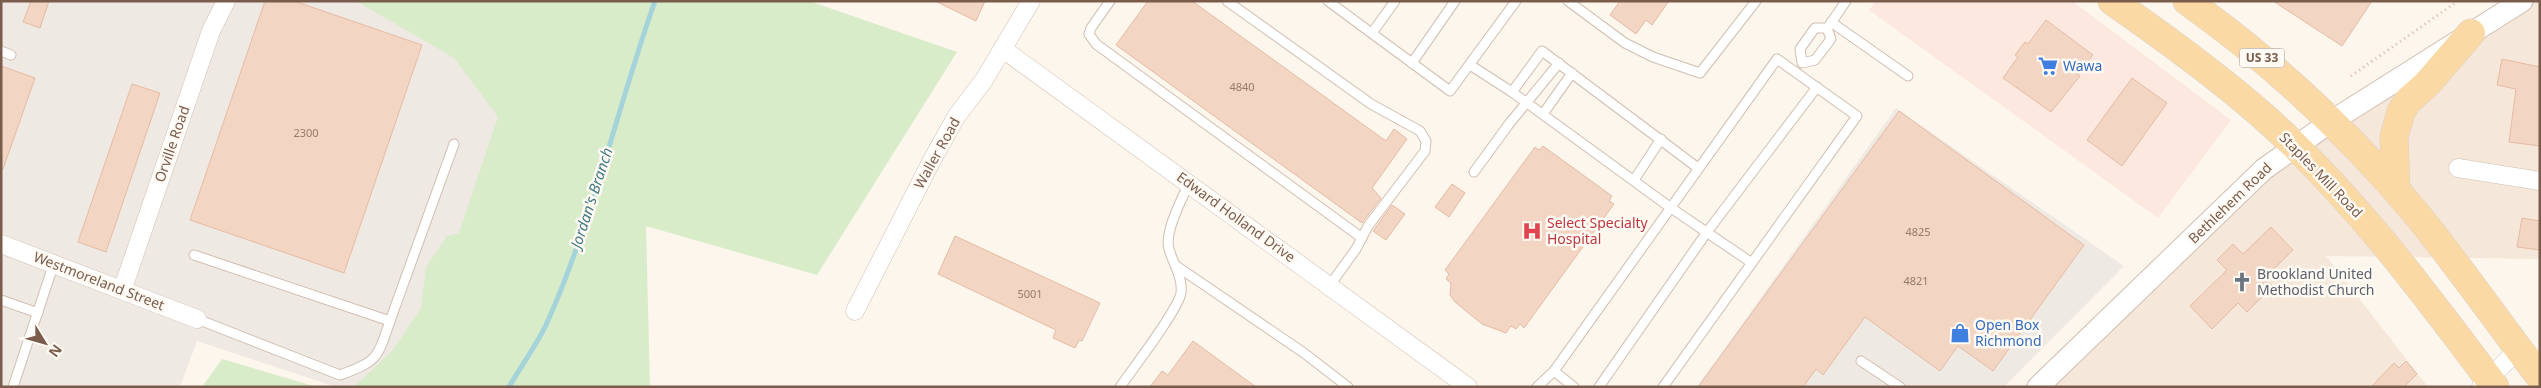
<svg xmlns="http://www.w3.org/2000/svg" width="2541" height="388" viewBox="0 0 2541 388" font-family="'Noto Sans',sans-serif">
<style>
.residential{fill:#f5e8da}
.commercial{fill:#fde8e0}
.industrial{fill:#efe9e4}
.green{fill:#d8ecc9}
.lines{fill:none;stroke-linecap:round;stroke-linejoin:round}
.stream{stroke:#a5d3da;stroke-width:5}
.building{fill:#f3d5c3;stroke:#e6bba3}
.service-casing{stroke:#d1beb0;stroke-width:11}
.minor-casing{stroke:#d1beb0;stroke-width:19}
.tertiary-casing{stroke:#d1beb0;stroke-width:23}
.primary-casing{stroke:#dad1cd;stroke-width:29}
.path{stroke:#d9b8a5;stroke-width:3;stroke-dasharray:1 4;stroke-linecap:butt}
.service{stroke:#fff;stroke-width:9}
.minor{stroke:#fff;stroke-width:18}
.tertiary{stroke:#fff;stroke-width:21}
.primary{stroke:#fbd9a5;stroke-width:28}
.labels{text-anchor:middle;stroke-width:5;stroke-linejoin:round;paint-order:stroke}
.number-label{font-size:11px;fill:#987a6a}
.shield{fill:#fffaf3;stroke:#a28b7f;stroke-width:1}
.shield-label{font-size:12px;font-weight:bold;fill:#7a5c4d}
.shop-label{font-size:14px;fill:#366cbe;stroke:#fffaf3;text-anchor:start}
.street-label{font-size:14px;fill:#7a5c4d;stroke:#fffaf3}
.health-label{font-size:14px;fill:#be3a42;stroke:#fffaf3;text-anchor:start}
.worship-label{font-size:14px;fill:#5b616d;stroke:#fffaf3;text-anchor:start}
.water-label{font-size:15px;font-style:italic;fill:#437c86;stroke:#fffaf3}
</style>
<rect width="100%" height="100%" fill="#fdf6ec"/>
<path class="residential" d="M2511 1H2540V259L2326 256 2428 387H2029L2260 164Z"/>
<path class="commercial" d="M1876 1H2072L2231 120 2158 218 1869 10Z"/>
<g class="industrial">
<path d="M1 1H433L534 40 413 387H336L197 341 180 387H1Z"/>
<path d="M1896 108 2124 266 2004 387H1697Z"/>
</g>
<g class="green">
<path d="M356 1H809L957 52 817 275 646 226 650 387H354L392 351 421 308 426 267 447 236 459 233 498 117 454 58Z"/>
<path d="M222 359 317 387H202Z"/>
</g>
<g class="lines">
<path class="stream" d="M509 387C521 366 536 346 546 325 593 221 617 108 655 1"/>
</g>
<g class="building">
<path d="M31 1H49L40 28 23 22Z"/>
<path d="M265 1H294L422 45 344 273 190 220Z"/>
<path d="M935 1H985L976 21Z"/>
<path d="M1148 1H1192L1386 141 1394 129 1407 139 1372 188 1381 198 1362 223 1116 45Z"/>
<path d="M1620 1H1669L1652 25 1646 20 1636 34 1610 15Z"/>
<path d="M2273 1H2372L2342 46Z"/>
<path d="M2046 20 2093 55 2078 75 2080 76 2051 112 2003 78 2018 57 2015 55 2025 42 2028 44Z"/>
<path d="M2502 59 2540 67V146L2509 142 2516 89 2497 85Z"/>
<path d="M1 66 35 78 3 169 1 168Z"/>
<path d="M2132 78 2167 103 2122 166 2087 140Z"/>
<path d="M132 84 160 93 106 252 78 242Z"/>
<path d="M1899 111 2084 245 1993 371 1958 346 1940 371 1865 317 1823 375 1816 369 1803 387H1698Z"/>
<path d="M1543 146 1612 196 1609 201 1614 204 1524 328 1520 324 1516 329 1511 326 1506 333 1482 324 1455 302 1450 295 1451 283 1446 279 1449 274 1445 270 1535 147 1539 150Z"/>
<path d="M1452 184 1465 193 1449 217 1435 207Z"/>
<path d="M1392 205 1405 214 1386 240 1373 231Z"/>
<path d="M2522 218 2540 221V250L2517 247Z"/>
<path d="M2271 227 2293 250 2265 278 2273 286 2247 312 2238 303 2212 329 2190 306 2227 270 2217 260 2233 244 2243 254Z"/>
<path d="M955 236 1100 303 1082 341 1079 340 1075 348 1053 338 1056 330 938 274Z"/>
<path d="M1193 341 1256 387H1150L1162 371 1168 375Z"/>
<path d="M2406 361 2417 374 2404 387H2371L2394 363 2399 368Z"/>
</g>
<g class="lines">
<defs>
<g id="service">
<path d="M1110 1 1091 28 1089 34 1096 44 1362 238"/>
<path d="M1227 1 1371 104 1420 131 1426 141 1425 151 1368 226 1356 249 1330 285"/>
<path d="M1328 1 1450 91 1516 1"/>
<path d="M1568 1 1625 43 1653 57 1700 73 1756 1"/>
<path d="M1831 22 1908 76"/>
<path d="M1829 26 1846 1"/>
<path d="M1815 28H1827L1831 39 1815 60 1802 63 1800 49Z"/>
<path d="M1372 33 1395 1"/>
<path d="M1 51 11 55"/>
<path d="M1412 63 1455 1"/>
<path d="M1470 65 1512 92"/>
<path d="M1543 114 1572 73"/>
<path d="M1698 168 1542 51 1512 92 1671 208 1752 263"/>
<path d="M1474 172 1509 124 1559 63"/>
<path d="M1634 180 1661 139"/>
<path d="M194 255 390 321C377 359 378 361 340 375L197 319"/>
<path d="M1175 265 1304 353 1348 387"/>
<path d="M1 300 38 313"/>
<path d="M390 321 454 144"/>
<path d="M1861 361 1900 387"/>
<path d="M1554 371 1574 387"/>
<path d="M13 387 54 263"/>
<path d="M1120 387C1132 370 1178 310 1181 293 1183 277 1173 264 1169 249 1164 232 1182 199 1189 183"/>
<path d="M1537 387 1554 371 1777 59 1857 116 1663 387"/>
<path d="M1599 387 1707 232 1817 87"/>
</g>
<g id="minor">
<path d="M1003 49 1468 387"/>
<path d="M2458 168 2540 181"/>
<path d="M1 244 197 319"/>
<path d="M123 288 211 31 226 1"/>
<path d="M855 311 931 162 956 117 984 80 1031 1"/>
<path d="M2481 386 2518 350"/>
</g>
<path id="tertiary" d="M2038 387 2264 169 2332 121 2522 1"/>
<g id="primary">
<path d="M2112 1C2164 37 2215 74 2263 116 2352 195 2424 292 2495 387"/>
<path d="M2187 1C2274 63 2351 135 2419 217 2461 269 2499 324 2540 377"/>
<path d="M2396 190 2394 137 2401 112 2408 101 2427 84 2471 33"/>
</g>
</defs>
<use href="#service" class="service-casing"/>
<use href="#minor" class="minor-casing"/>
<use href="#tertiary" class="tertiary-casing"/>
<use href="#primary" class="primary-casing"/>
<path class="path" d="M2351 76 2458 1"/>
<use href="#service" class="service"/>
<use href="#minor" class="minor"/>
<use href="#tertiary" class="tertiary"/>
<use href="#primary" class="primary"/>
</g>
<defs>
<symbol id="supermarket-bare" viewBox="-9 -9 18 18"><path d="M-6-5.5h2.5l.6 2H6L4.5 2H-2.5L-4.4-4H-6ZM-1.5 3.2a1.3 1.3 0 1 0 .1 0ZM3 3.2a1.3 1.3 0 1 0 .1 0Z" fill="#3f7fe0" stroke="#fffaf3" stroke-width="2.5" paint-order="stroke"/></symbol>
<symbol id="hospital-bare" viewBox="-9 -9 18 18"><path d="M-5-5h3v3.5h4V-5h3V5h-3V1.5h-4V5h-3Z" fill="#e0444e" stroke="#fffaf3" stroke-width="2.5" paint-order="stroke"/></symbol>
<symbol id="church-bare" viewBox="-9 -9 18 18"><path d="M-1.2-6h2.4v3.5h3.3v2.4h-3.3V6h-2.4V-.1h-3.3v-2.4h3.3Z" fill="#6b7280" stroke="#fffaf3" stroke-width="2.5" paint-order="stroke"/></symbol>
<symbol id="shop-bare" viewBox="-9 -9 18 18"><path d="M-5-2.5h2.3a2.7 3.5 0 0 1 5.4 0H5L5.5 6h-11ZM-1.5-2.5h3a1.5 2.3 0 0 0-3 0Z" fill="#3f7fe0" stroke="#fffaf3" stroke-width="2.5" paint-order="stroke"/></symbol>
</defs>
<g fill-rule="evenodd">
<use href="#supermarket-bare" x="2034" y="52" width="28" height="28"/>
<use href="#hospital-bare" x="1518" y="217" width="28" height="28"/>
<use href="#church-bare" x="2228" y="268" width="28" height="28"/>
<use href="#shop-bare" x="1946" y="319" width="28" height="28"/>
</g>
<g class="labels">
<g class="number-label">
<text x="1242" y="91">4840</text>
<text x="306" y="137">2300</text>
<text x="1918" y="236">4825</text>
<text x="1916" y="285">4821</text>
<text x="1030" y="298">5001</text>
</g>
<rect class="shield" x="2239.5" y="48.5" width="45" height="19" rx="4"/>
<g class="shield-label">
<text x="2262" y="62">US 33</text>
</g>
<g class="shop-label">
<text x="2063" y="71">Wawa</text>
<text x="1975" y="330">Open Box<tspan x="1975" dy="16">Richmond</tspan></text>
</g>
<g class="street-label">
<text transform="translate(172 144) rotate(-71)" y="5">Orville Road</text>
<text transform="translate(937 153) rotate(-61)" y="5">Waller Road</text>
<text transform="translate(2321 175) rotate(46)" y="5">Staples Mill Road</text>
<text transform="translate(2230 203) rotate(-44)" y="5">Bethlehem Road</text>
<text transform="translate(1236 217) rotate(36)" y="5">Edward Holland Drive</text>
<text transform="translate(99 281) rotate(21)" y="5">Westmoreland Street</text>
</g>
<g class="health-label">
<text x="1547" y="228">Select Specialty<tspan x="1547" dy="16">Hospital</tspan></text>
</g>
<g class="worship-label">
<text x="2257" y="279">Brookland United<tspan x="2257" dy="16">Methodist Church</tspan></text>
</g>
<g class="water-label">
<text transform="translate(592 198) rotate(-72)" y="5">Jordan's Branch</text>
</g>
</g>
<rect width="2541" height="388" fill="none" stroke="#7a5c4d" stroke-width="5"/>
<g transform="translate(45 343) rotate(127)" stroke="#fffaf3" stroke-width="4" paint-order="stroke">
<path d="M0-4L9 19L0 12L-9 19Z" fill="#7a5c4d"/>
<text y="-8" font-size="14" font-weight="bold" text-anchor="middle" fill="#7a5c4d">N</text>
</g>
</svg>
